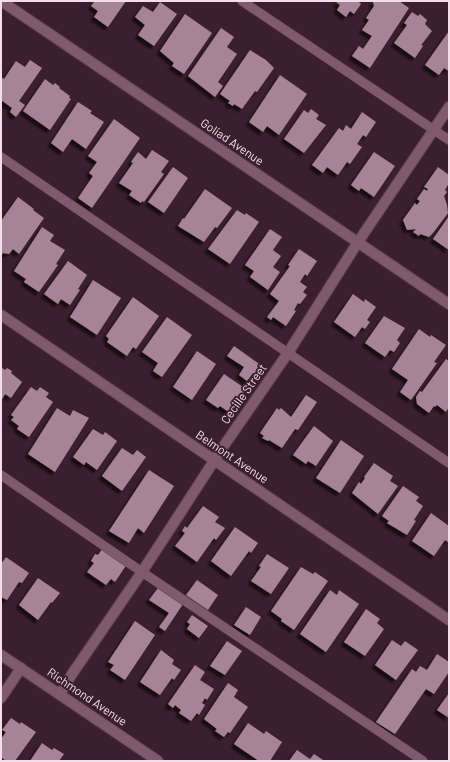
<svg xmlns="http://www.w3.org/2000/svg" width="450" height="762" viewBox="0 0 450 762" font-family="Barlow,sans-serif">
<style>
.building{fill:#a78495;filter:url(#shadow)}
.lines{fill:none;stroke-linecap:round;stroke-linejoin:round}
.service-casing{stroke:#583e4c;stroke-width:10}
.minor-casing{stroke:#583e4c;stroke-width:12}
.tertiary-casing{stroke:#583e4c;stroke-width:12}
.service{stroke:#7f596c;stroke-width:9}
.minor{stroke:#7f596c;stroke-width:10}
.tertiary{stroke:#7f596c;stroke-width:10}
.labels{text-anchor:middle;stroke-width:4;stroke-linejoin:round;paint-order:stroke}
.street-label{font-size:12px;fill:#f3dfe9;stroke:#3b1f2e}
</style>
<defs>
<filter id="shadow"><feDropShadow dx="-3.5" dy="3.5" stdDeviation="1" flood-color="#0009"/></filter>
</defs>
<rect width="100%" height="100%" fill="#3b1f2e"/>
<g class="building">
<path d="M95 1H126L108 27 94 17 98 11 91 6Z"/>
<path d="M335 1H360L359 2 361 4 354 14 350 11 346 17 337 10 340 5Z"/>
<path d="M373 1H399L409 8 370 68 352 56 359 46 363 49 372 36 362 30 369 20 366 18 374 6 373 2Z"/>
<path d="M160 2 177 14 154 46 138 35 145 25 135 17 143 6 153 12Z"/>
<path d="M412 12 418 16 420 14 427 20 425 24 432 31 422 44H421L423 46 415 58 394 43 407 25 404 23Z"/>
<path d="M185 14 212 33 184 74 172 66 174 63 160 51Z"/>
<path d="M221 28 234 37 227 47 237 54 218 82 223 86 215 97 188 76Z"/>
<path d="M449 31V71L444 68 439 75 425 65Z"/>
<path d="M250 50 266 60 274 68 257 92 255 91 242 109 234 104 233 106 228 103 230 101 220 94Z"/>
<path d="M30 60 42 68 19 101 25 105 16 117 10 112 12 108 1 100V77L4 79 16 61 25 67Z"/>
<path d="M280 75 307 94 279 135 267 126 263 132 249 122Z"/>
<path d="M45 79 53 85 55 83 60 87 59 88 70 96 69 98 71 99 50 130 23 111Z"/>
<path d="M78 102 92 111 90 113 104 122 86 149 72 139 63 152 51 143Z"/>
<path d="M311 109 319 115 316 119 326 125 304 153 284 139 304 110 308 113Z"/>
<path d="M362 112 376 122 366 137 363 135 357 144 362 147 350 164 347 162 338 175 327 167 323 173 312 165 339 128 343 131 346 125 351 129Z"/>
<path d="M114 119 140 138 92 208 78 198 93 176 89 173 97 162 88 156Z"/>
<path d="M152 150 169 161 161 172 164 174 144 202 142 201 141 203 129 195 132 191 119 183 133 163 131 162 138 152 146 159Z"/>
<path d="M374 152 395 166 374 197 361 188 359 191 351 185Z"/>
<path d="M173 167 188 178 164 213 148 202Z"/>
<path d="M438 167 449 175V183L445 190 447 192 444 196 447 205 448 213 433 233 429 237 420 234 419 236 413 232 416 229 407 230 403 220 415 203 417 205 420 201 417 199 424 189 427 191 428 189 424 187Z"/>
<path d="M205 189 232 208 217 228 215 227 204 242 178 226 183 218 184 219Z"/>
<path d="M18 197 34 209 33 210 44 218 19 254 13 249 9 254 3 253 1 256V221Z"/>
<path d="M237 210 245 215 246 213 259 222 230 264 208 249Z"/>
<path d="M449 216V250L433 239Z"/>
<path d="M42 227 54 235 50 241 65 250 56 264 58 265 39 292 24 282 26 279 14 271Z"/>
<path d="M270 229 282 237 273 250 281 256 273 267 280 272 268 290 250 277 254 271 245 265Z"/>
<path d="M299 249 317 261 307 276 305 274 300 282 307 287 303 292 307 295 300 304 298 303 294 310 296 311 286 326 273 317 271 320 267 317 279 301 270 294 290 266 288 265Z"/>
<path d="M68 261 87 275 78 289 80 290 70 305 61 299 58 304 44 294Z"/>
<path d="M93 280 121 298 97 335 70 317Z"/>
<path d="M353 294 364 302 365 299 376 307 367 320 370 322 365 329 362 327 355 337 334 322Z"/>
<path d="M133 297 159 316 136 349 133 347 127 356 107 342 109 339 106 336Z"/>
<path d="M384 316 405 328 397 340 400 343 394 352 390 350 385 357 365 343Z"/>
<path d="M167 317 192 335 162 377 153 371 158 363 142 352Z"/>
<path d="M419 329 430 337 431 335 446 345 434 362 437 363 411 400 400 392 408 380 392 369Z"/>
<path d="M234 346 262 366 256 375 253 373 247 381 239 375 244 367 227 356Z"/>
<path d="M197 351 216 364 192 400 173 387Z"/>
<path d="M446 359 449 361V407L446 412 437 405 435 407 434 406 429 413 417 404 416 397 420 391 422 392Z"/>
<path d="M1 367 5 370 7 368 12 371 11 373 22 382 11 398 5 394 1 401Z"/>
<path d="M224 374 246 389 230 413 220 406 218 408 206 400Z"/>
<path d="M31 387 37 391 40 387 49 393 46 397 53 402 29 437 17 429 19 426 11 420 14 417 11 415Z"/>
<path d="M306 395 317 402 298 430 295 429 282 448 269 440 268 441 262 438 264 436 260 433 277 408 279 410 281 408 291 417Z"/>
<path d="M57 408 70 416 73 410 89 418 55 472 28 454Z"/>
<path d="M314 426 333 441 316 466 308 461 306 464 293 455Z"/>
<path d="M93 429 103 435 105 432 117 441 97 470 86 462 84 465 73 457Z"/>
<path d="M341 440 364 456 340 493 316 478Z"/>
<path d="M122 448 133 455 137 450 146 457 122 491 102 476Z"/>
<path d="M374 463 393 476 390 481 398 486 378 514 352 493 359 482 361 484 365 478 364 477Z"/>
<path d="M149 470 174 486 144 533 138 528 129 543 109 531Z"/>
<path d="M403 486 419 497 416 501 423 506 414 520 416 521 407 535 387 523 389 521 382 516Z"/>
<path d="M203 506 219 517 215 522 225 528 216 540 214 538 197 562 175 546 185 533 182 531 185 526 187 528Z"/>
<path d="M431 513 449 526V540L448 542 445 540 434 556 412 541Z"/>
<path d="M235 527 258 543 251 553 249 551 231 576 211 561Z"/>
<path d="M103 548 127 564 115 582 111 579 106 585 87 572 94 563 91 561 95 554 98 555Z"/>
<path d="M267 554 289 568 271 594 251 581 261 567 259 566Z"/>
<path d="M6 557 29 573 22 583 19 582 7 600 1 597V564Z"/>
<path d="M301 567 313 574 315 572 328 581 294 630 281 621 282 619 271 611Z"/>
<path d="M38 578 60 593 52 603 51 602 38 620 19 605Z"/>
<path d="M197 580 218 595 208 610 186 595Z"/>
<path d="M158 588 183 604 165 631 159 627 169 613 149 600Z"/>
<path d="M330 590 337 595 339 590 359 604 326 652 300 634Z"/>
<path d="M246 607 261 617 250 635 234 625Z"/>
<path d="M366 609 380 619 377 623 384 629 365 656 344 642Z"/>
<path d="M192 615 208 626 199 638 187 629 190 624 187 622Z"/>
<path d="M135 621 155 635 125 680 110 670 114 665 108 662Z"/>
<path d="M392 640 401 646 405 641 418 650 396 680 375 665Z"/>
<path d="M227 641 242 651 225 675 210 666Z"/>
<path d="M161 650 174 660 172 664 181 670 174 680 172 678 160 695 140 682Z"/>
<path d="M437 654 449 662V672L434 694 426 689 395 734 376 722 412 669 416 672 420 666 427 670Z"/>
<path d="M195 665 205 672 200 680 214 689 207 700 205 698 202 703 205 705 199 715 197 713 191 721 179 713 181 710 175 705 173 708 168 704Z"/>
<path d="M228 683 238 690 234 697 248 707 230 733 228 732 224 737 215 731 217 729 204 719Z"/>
<path d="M449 693V718L437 710Z"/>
<path d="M11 718 20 724 21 722 36 732 15 761H6L1 757V739L6 732 2 730Z"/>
<path d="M248 723 264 734 266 731 282 742 270 761H259L234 744Z"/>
<path d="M42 743 52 750 54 748 64 754 59 761H30Z"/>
<path d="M297 750 310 759 314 754 323 760 322 761H289Z"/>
</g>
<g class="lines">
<defs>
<g id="service">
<path d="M242 1 449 140"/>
<path d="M1 157 449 463"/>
<path d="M1 475 142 572 423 761"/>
</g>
<g id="minor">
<path d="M1 1 449 304"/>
<path d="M1 315 449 620"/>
<path d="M60 694 72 674 142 572 223 447 288 353 358 242 449 107"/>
<path d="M1 698 21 668"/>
</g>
<path id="tertiary" d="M1 655 158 761"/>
</defs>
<use href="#service" class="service-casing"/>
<use href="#minor" class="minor-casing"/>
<use href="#tertiary" class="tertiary-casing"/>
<use href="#service" class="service"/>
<use href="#minor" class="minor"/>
<use href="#tertiary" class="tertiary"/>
</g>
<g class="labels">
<g class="street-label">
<text transform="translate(232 142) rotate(34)" y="4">Goliad Avenue</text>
<text transform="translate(244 394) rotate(-55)" y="4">Cecille Street</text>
<text transform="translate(232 457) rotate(34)" y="4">Belmont Avenue</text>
<text transform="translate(87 697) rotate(34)" y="4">Richmond Avenue</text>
</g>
</g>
<rect width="450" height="762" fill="none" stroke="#f3dfe9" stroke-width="4"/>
</svg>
